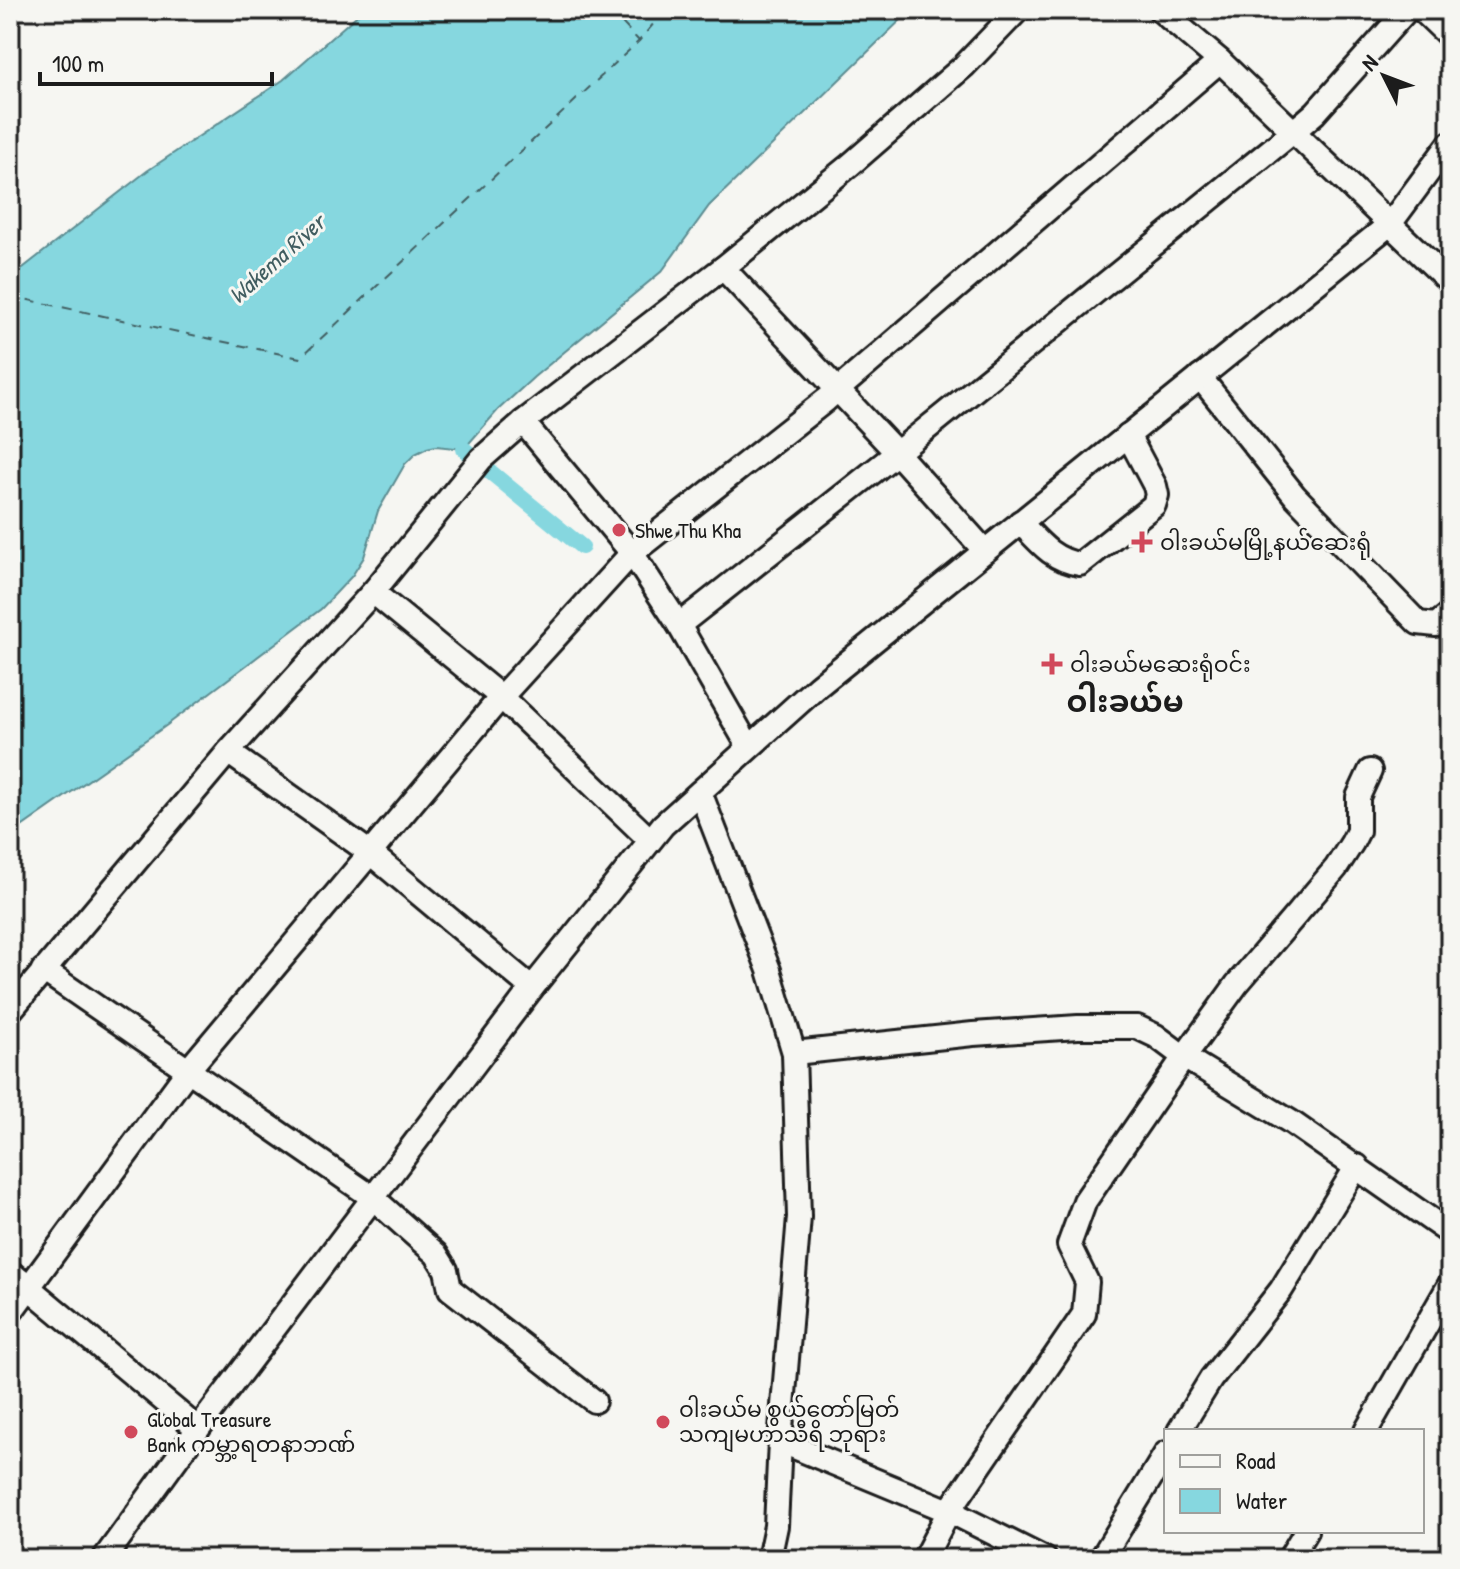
<svg xmlns="http://www.w3.org/2000/svg" width="1460" height="1569" viewBox="0 0 1460 1569" font-family="'Patrick Hand','Noto Sans Myanmar',sans-serif">
<style>
.water{fill:#86d7df;stroke:#5c8c91;stroke-width:2}
.lines{fill:none;stroke-linecap:round;stroke-linejoin:round}
.canal{stroke:#86d7df;stroke-width:16}
.ferry{stroke:#415d60;stroke-width:2;stroke-dasharray:10 8;stroke-linecap:butt}
.minor-casing{stroke:#1c1c1c;stroke-width:28}
.minor{stroke:#f6f6f2;stroke-width:22}
.poi-dot{fill:#d1495b;stroke:#f6f6f2;stroke-width:3}
.labels{text-anchor:middle;stroke-width:6;stroke-linejoin:round;paint-order:stroke}
.poi-label{font-size:22px;fill:#1c1c1c;stroke:#f6f6f2;text-anchor:start}
.water-label{font-size:24px;font-style:italic;fill:#415d60;stroke:#f6f6f2}
.district-label{font-size:30px;font-weight:bold;fill:#1c1c1c;stroke:#f6f6f2}
</style>
<rect width="100%" height="100%" fill="#f6f6f2"/>
<filter id="ink" filterUnits="userSpaceOnUse"><feTurbulence type="fractalNoise" baseFrequency=".0125" numOctaves="2"/><feDisplacementMap in="SourceGraphic" scale="16" xChannelSelector="R" yChannelSelector="G"/><feConvolveMatrix kernelMatrix="1 2 1 2 8 2 1 2 1" color-interpolation-filters="sRGB"/></filter>
<g filter="url(#ink)">
<path class="water" d="M363 10H911L709 206 662 271 534 377 498 410 464 449 436 446 427 448 415 454 405 464 378 511 364 557 352 576 321 609 167 725 10 835V278L147 171 283 80Z"/>
<g class="lines">
<g class="canal">
<path d="M464 449 475 459"/>
<path d="M483 466 582 547"/>
</g>
<g class="ferry">
<path d="M610 10 639 41 665 10"/>
<path d="M10 296 300 358 639 41"/>
</g>
<defs>
<g id="minor">
<path d="M1160 10 1220 61 1450 282"/>
<path d="M1422 10 1450 37"/>
<path d="M723 268 897 453 985 551"/>
<path d="M1200 377 1295 496 1418 623 1436 625 1450 614"/>
<path d="M523 422 632 553 679 625 749 747"/>
<path d="M1020 522C1038 541 1053 561 1080 564L1154 505 1157 495 1155 486 1128 435"/>
<path d="M373 592 501 697 649 839"/>
<path d="M679 625 888 460 1294 131 1315 113 1407 10"/>
<path d="M228 752 369 852 532 988"/>
<path d="M700 792 769 970 794 1053 799 1217 780 1441 776 1526 769 1559"/>
<path d="M43 970 372 1197 436 1254 446 1270 450 1289 594 1401"/>
<path d="M10 1011 228 752 373 592 481 459 523 422 723 268 850 165 964 66 1018 10"/>
<path d="M794 1053 973 1034 1078 1027H1137L1156 1036 1184 1057 1291 1122 1450 1233"/>
<path d="M10 1272 198 1429"/>
<path d="M10 1313 189 1069 501 697 632 553 826 400 1220 61"/>
<path d="M1179 1431 1211 1379 1281 1290 1357 1166"/>
<path d="M1366 1431 1450 1284"/>
<path d="M780 1441 949 1511 1045 1559"/>
<path d="M104 1559 198 1429 532 988 663 825 818 686 1390 224 1450 143"/>
<path d="M924 1559 949 1511 1084 1314 1087 1282 1069 1245 1085 1201 1184 1057 1237 984 1336 868 1352 843 1358 831V797L1370 771"/>
<path d="M1101 1559 1166 1453"/>
<path d="M1289 1559 1306 1531"/>
</g>
</defs>
<use href="#minor" class="minor-casing"/>
<use href="#minor" class="minor"/>
</g>
</g>
<g class="poi-dot">
<circle cx="619" cy="530" r="8"/>
<path d="M1138 530h8v8h8v8h-8v8h-8v-8h-8v-8h8z"/>
<path d="M1048 652h8v8h8v8h-8v8h-8v-8h-8v-8h8z"/>
<circle cx="663" cy="1422" r="8"/>
<circle cx="131" cy="1432" r="8"/>
</g>
<g class="labels">
<g class="poi-label">
<text x="635" y="538">Shwe Thu Kha</text>
<text x="1160" y="550">ဝါးခယ်မမြို့နယ်ဆေးရုံ</text>
<text x="1070" y="672">ဝါးခယ်မဆေးရုံဝင်း</text>
<text x="679" y="1417">ဝါးခယ်မ စွယ်တော်မြတ်<tspan x="679" dy="25">သကျမဟာသီရိ ဘုရား</tspan></text>
<text x="147" y="1427">Global Treasure<tspan x="147" dy="25">Bank ကမ္ဘာ့ရတနာဘဏ်</tspan></text>
</g>
<g class="water-label">
<text transform="translate(277 259) rotate(-42)" y="8">Wakema River</text>
</g>
<g class="district-label">
<text x="1125" y="712">ဝါးခယ်မ</text>
</g>
</g>
<rect width="1460" height="1569" fill="none" stroke="#f6f6f2" stroke-width="40"/>
<rect x="20" y="20" width="1420" height="1529" fill="none" stroke="#1c1c1c" stroke-width="3" filter="url(#ink)"/>
<rect x="1164" y="1429" width="260" height="104" fill="#f6f6f2" stroke="#9f9f9c" stroke-width="2"/>
<rect x="1180" y="1455" width="40" height="12" fill="#f6f6f2" stroke="#9f9f9c" stroke-width="2"/>
<text x="1236" y="1469" font-size="24" fill="#1c1c1c">Road</text>
<rect x="1180" y="1489" width="40" height="24" fill="#86d7df" stroke="#9f9f9c" stroke-width="2"/>
<text x="1236" y="1509" font-size="24" fill="#1c1c1c">Water</text>
<g transform="translate(1384 76) rotate(312)" stroke="#f6f6f2" stroke-width="6" paint-order="stroke">
<path d="M0-6L14 30L0 20L-14 30Z" fill="#1c1c1c"/>
<text y="-12" font-size="22" font-weight="bold" text-anchor="middle" fill="#1c1c1c">N</text>
</g>
<path d="M40 72v12h232v-12" fill="none" stroke="#1c1c1c" stroke-width="4"/>
<text x="52" y="72" font-size="24" fill="#1c1c1c" stroke="#f6f6f2" stroke-width="6" paint-order="stroke">100 m</text>
</svg>
